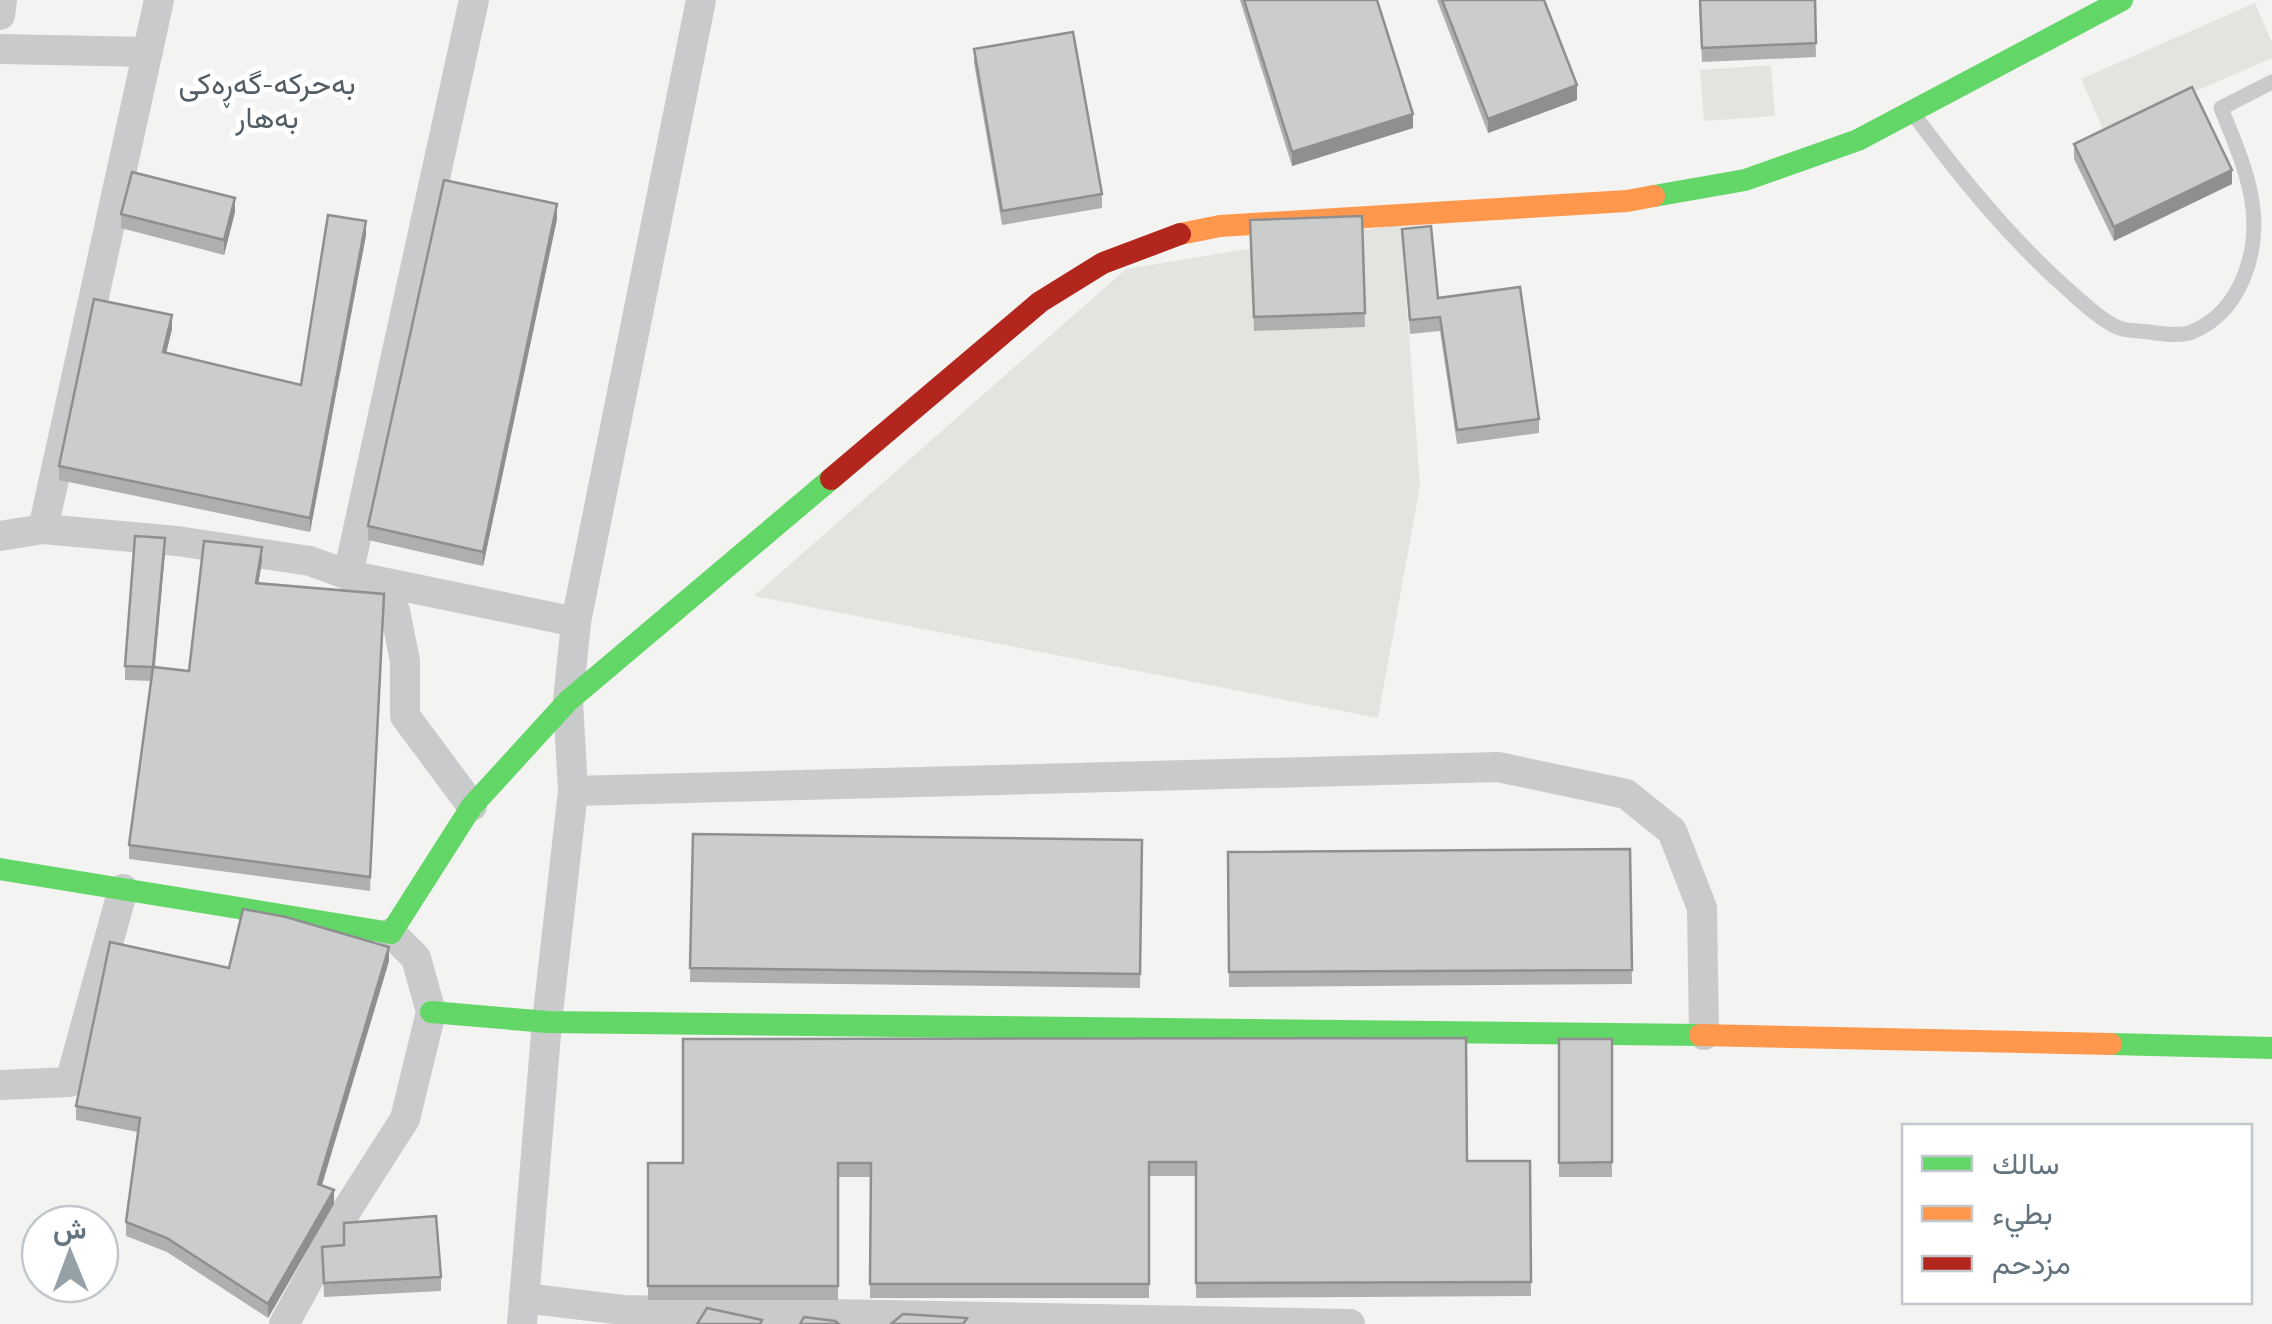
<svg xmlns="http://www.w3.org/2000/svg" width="2272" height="1324" viewBox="0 0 2272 1324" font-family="Montserrat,Vazirmatn,sans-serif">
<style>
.green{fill:#e2e5df}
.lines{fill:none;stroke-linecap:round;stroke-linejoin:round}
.lane{stroke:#c8cacb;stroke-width:15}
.street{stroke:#c8cacb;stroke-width:30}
.fast{stroke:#63d668;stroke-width:22}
.slow{stroke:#ff974d;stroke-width:22}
.jam{stroke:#b3261e;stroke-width:22}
.wall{fill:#afafaf}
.shaded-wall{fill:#8e8f8f}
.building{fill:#cbcccc;stroke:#8e8f8f;stroke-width:2.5}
.labels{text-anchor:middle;stroke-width:10;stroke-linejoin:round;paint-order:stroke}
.neighbourhood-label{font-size:30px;fill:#525d65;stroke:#fff}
</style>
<rect width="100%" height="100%" fill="#f3f3f1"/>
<g class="green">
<path d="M2255 3 2272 43V58L2104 131 2081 79Z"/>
<path d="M1771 65 1775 116 1704 121 1700 70Z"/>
<path d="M1401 224 1420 486 1378 718 754 596 1126 269Z"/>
</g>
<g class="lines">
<path class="lane" d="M1915 116C1960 177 2008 236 2065 287 2081 301 2099 319 2119 328 2128 331 2140 331 2149 332 2162 334 2182 337 2194 331 2240 311 2258 255 2253 209 2249 173 2234 141 2221 108L2272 82"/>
<g class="street">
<path d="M0 15 2 0"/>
<path d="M0 49 148 52"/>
<path d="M43 529 159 0"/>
<path d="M0 536 43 529 177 541 310 561 348 575 576 622"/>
<path d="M573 791 1498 767 1626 794 1672 831 1702 908 1704 1035"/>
<path d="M472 806 405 716V661L395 611 348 575 474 0"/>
<path d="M0 1085 70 1082 123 889"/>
<path d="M524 1298 623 1310 1350 1324"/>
<path d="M284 1324 348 1208 405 1119 431 1012 416 958 391 933"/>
<path d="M522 1324 547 1022 573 791 568 701 576 622 701 0"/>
</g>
<g class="fast">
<path d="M1654 196 1745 180 1858 140 2122 0"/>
<path d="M0 869 391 933 472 806 568 701 831 479"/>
<path d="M431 1012 547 1022 1700 1035"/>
<path d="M2111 1044 2272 1048"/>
</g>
<g class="slow">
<path d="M1180 234 1220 226 1627 201 1654 196"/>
<path d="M1700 1035 2111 1044"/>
</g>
<path class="jam" d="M831 479 1040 302 1103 263 1180 234"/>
</g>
<g class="wall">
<path d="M1240 0H1377L1413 128 1292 166Z"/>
<path d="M1437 0H1544L1577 100 1488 133Z"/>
<path d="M1699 0H1815L1816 57 1702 62Z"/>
<path d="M974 49 1102 194V208L1002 225 974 63Z"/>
<path d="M2074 144 2232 184 2114 241 2074 159Z"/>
<path d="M235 212 224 255 121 228V214Z"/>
<path d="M1362 216 1365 327 1254 331 1250 220Z"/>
<path d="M557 219 483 566 368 540V526Z"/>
<path d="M1402 229 1438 298 1539 419V433L1457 444 1440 331 1410 334Z"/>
<path d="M366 235 310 532 59 480V466L172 329 166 353 301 385Z"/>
<path d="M165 552 155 667 189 671 262 561 258 583 384 594 370 891 129 859V845L152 681 125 680V666Z"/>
<path d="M693 834 1142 840 1140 988 690 982Z"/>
<path d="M1630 849 1632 984 1229 987 1228 852Z"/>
<path d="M389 961 322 1185 334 1204 268 1318 167 1252 126 1236V1222L138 1132 76 1120V1106L229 968Z"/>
<rect x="1559" y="1039" width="53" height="138"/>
<path d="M1530 1161 1531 1296 1196 1298V1176H1149V1298H870L871 1177H838V1300H648V1163Z"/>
<path d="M322 1247 441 1277V1291L324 1297Z"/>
</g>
<g class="shaded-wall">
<path d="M1577 85V100L1488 133V119Z"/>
<path d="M1413 114V128L1292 166V152Z"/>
<path d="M2232 170V184L2114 241V227Z"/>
<path d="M235 198V212L224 255V240Z"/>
<path d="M557 204V219L483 566V552Z"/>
<path d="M366 221V235L310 532V518Z"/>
<path d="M172 315V329L163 366V352Z"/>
<path d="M165 538V552L153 681V667Z"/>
<path d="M262 547V561L256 598V583Z"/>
<path d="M389 947V961L318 1198V1184Z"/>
<path d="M334 1190V1204L268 1318V1304Z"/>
</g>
<g class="building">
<path d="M1244 0H1377L1413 114 1292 152Z"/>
<path d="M1442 0H1544L1577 85 1488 119Z"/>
<path d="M1700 0H1815L1816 43 1702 48Z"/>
<path d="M1073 32 1102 194 1002 211 974 49Z"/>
<path d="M2192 87 2232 170 2114 227 2074 144Z"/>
<path d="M132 172 235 198 224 240 121 214Z"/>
<path d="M444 180 557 204 483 552 368 526Z"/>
<path d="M328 215 366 221 310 518 59 466 94 299 172 315 163 352 301 385Z"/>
<path d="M1362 216 1365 313 1254 317 1250 220Z"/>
<path d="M1431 226 1438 298 1520 287 1539 419 1457 430 1440 317 1410 320 1402 229Z"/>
<path d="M135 536 165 538 153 667 125 666Z"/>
<path d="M204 541 262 547 256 583 384 594 370 877 129 845 153 667 189 671Z"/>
<path d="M693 834 1142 840 1140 974 690 968Z"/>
<path d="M1630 849 1632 970 1229 972 1228 852Z"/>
<path d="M243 909 286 917 389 947 318 1184 334 1190 268 1304 167 1238 126 1222 140 1118 76 1106 110 942 229 968Z"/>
<path d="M1466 1038 1467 1161H1530L1531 1282 1196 1283V1162H1149V1284H870L871 1163H838V1286H648V1163H683V1039Z"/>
<path d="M1559 1039H1612V1162L1559 1163Z"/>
<path d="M436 1216 441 1277 324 1283 322 1247 344 1245V1223Z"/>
<path d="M707 1308 762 1320 760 1324H697Z"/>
<path d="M903 1314 967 1318 963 1324H891Z"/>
<path d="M804 1317 835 1321 839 1324H800Z"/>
</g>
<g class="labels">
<g class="neighbourhood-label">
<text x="267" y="94">بەحرکە-گەڕەکی<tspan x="267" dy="34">بەهار</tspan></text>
</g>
</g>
<rect x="1902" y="1124" width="350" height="180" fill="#ffffff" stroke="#c1c7cc" stroke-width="2.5"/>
<rect x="1922" y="1156" width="50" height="15" fill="#63d668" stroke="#c1c7cc" stroke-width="2.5"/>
<text x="1992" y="1174" font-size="30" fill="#64747f">سالك</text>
<rect x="1922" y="1206" width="50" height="15" fill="#ff974d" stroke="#c1c7cc" stroke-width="2.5"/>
<text x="1992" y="1224" font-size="30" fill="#64747f">بطيء</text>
<rect x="1922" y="1256" width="50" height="15" fill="#b3261e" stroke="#c1c7cc" stroke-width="2.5"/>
<text x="1992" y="1274" font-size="30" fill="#64747f">مزدحم</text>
<g transform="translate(70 1254) rotate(359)"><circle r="48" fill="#ffffff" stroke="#c1c7cc" stroke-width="2.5"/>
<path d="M0-8L18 38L0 25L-18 38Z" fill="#96a0a7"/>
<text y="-15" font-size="28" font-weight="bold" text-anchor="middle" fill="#64747f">ش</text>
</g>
</svg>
